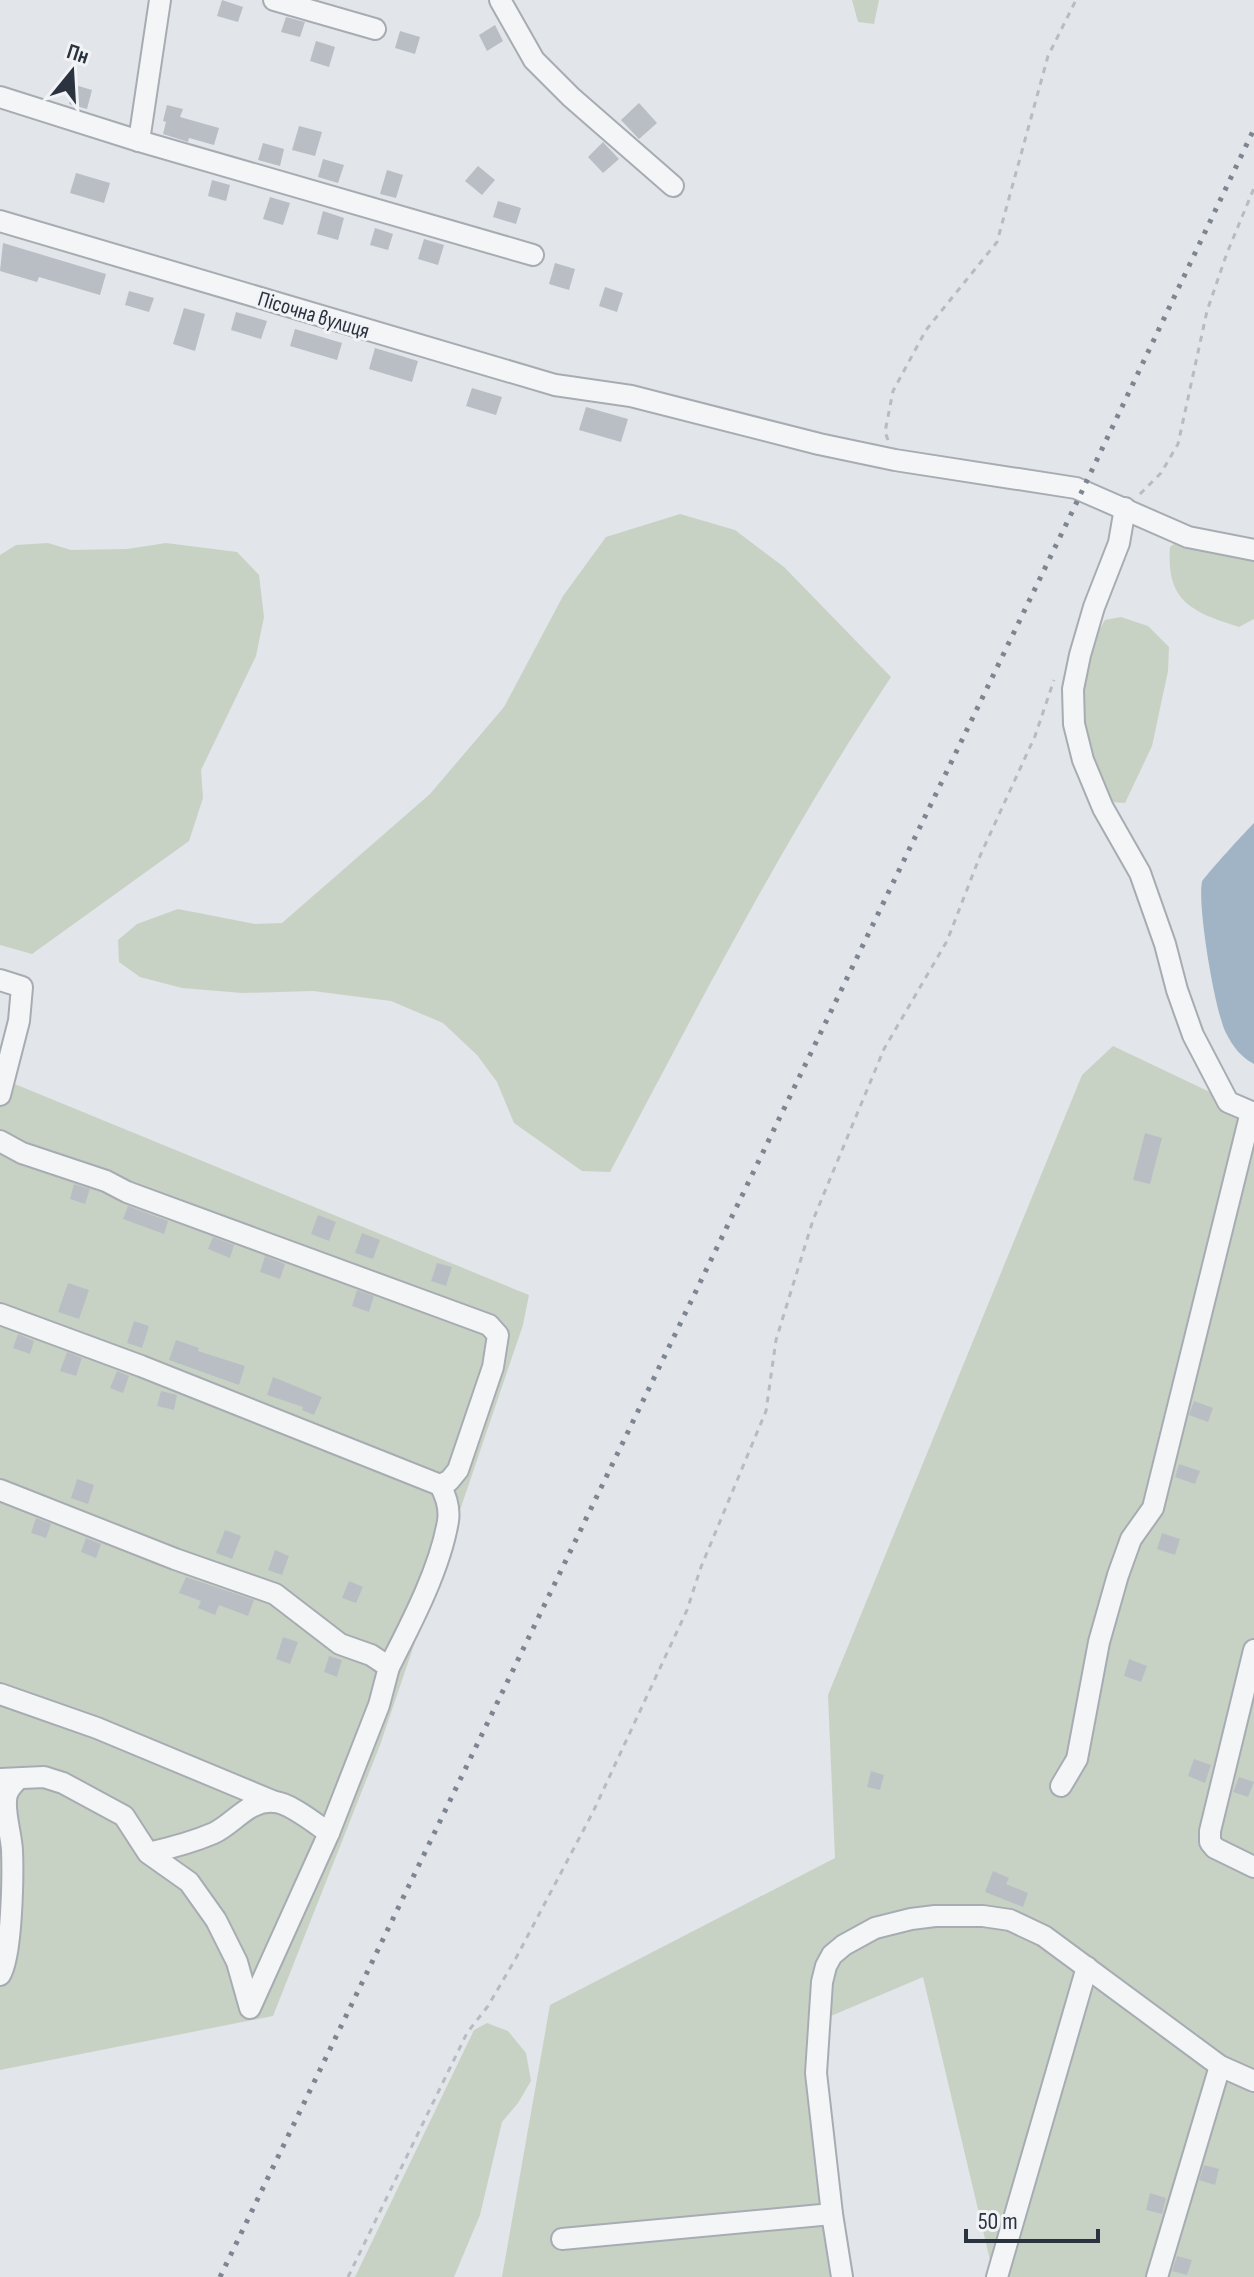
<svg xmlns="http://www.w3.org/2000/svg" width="1254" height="2277" viewBox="0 0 1254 2277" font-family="'Sofia Sans Condensed',sans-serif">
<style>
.green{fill:#c8d2c4}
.water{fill:#a0b4c5}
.building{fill:#b9bec5}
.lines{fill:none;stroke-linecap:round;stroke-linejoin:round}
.minor-casing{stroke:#a7acb3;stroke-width:24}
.path{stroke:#b8bbc0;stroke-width:3;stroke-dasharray:6 6;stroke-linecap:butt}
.minor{stroke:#f4f5f7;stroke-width:20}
.rail{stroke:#7d8591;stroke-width:5;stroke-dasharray:4 8;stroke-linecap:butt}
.labels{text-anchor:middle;stroke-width:6;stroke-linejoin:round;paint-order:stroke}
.street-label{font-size:22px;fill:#2b333f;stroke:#f1f3f6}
</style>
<rect width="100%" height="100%" fill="#e2e5e9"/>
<g class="green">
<path d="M852 0H879L874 24 858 22Z"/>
<path d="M680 514 735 530 784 567 891 677C787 833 698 1006 610 1172L582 1171 514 1123 497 1082 477 1055 443 1023 391 1001 313 991 242 993 182 988 140 977 119 962 118 940 137 924 178 909 255 924 282 923 430 794 504 707 563 596 606 537Z"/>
<path d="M48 543 71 550 127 549 166 543 237 552 259 575 264 617 256 656 201 770 203 798 189 841 32 954 0 945V555L16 545Z"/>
<path d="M1174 544 1254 559V619L1239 627C1192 612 1166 602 1170 547Z"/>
<path d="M1121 617 1148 626 1169 647 1168 671 1152 746 1125 803 1111 802C1099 784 1081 743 1080 721 1077 688 1088 648 1105 620Z"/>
<path d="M1113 1046 1254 1113V2277H994L923 1977 819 2021 842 2277H502L550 2005 835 1858 828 1695 1082 1075Z"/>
<path d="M0 1078 529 1295 523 1325 380 1745 273 2016 0 2070Z"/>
<path d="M487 2023 508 2031 526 2053 531 2081 518 2103 502 2122 480 2215 454 2277H355L474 2030Z"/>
</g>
<path class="water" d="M1254 823V1064C1241 1057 1233 1047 1226 1033 1215 1012 1197 905 1202 882 1204 877 1246 831 1254 823Z"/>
<g class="building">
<path d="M222 0 243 7 238 22 217 16Z"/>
<path d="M286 17 305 22 300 37 281 32Z"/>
<path d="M495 25 503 41 487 51 479 35Z"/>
<path d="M400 31 420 37 415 54 395 48Z"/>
<path d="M316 41 335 47 329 67 310 61Z"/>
<path d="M75 85 92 90 87 109 69 104Z"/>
<path d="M639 103 657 123 639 139 621 120Z"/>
<path d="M167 105 183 109 180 117 219 128 214 145 189 138 188 142 163 134 166 122 163 121Z"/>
<path d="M299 126 322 132 315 156 292 150Z"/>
<path d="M603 142 619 159 603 173 588 157Z"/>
<path d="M263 143 284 149 280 166 258 160Z"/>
<path d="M323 159 344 165 338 183 318 177Z"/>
<path d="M478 166 495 180 482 195 465 181Z"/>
<path d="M387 170 403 175 396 198 380 194Z"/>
<path d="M76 173 110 183 104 203 70 193Z"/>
<path d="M212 180 230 185 226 201 208 196Z"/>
<path d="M270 197 290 203 283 225 263 219Z"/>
<path d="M498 201 521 208 516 224 493 217Z"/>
<path d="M323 211 344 218 338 240 317 234Z"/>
<path d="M375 228 393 234 388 250 370 245Z"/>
<path d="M424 239 444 245 438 265 418 259Z"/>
<path d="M3 243 106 274 100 295 39 277 37 282 0 271Z"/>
<path d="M555 263 575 269 569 290 549 284Z"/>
<path d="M605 287 623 293 617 312 599 306Z"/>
<path d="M129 291 154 298 149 312 125 305Z"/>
<path d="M184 308 205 314 195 351 173 344Z"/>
<path d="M236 312 267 321 261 339 231 330Z"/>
<path d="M295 329 342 343 337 360 290 346Z"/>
<path d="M375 348 418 361 412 382 369 369Z"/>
<path d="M472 388 502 397 496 415 466 406Z"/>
<path d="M586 407 628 419 621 442 579 430Z"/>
<path d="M1145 1133 1162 1138 1150 1184 1133 1180Z"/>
<path d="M74 1184 90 1189 85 1204 70 1199Z"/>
<path d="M128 1206 168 1221 164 1234 123 1219Z"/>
<path d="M318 1215 336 1222 329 1241 311 1234Z"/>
<path d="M362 1233 380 1240 373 1259 355 1253Z"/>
<path d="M213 1237 234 1245 230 1258 208 1249Z"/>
<path d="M265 1256 285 1264 280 1279 260 1272Z"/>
<path d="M437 1263 452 1267 446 1286 431 1281Z"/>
<path d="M68 1283 89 1290 79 1319 58 1312Z"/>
<path d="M357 1290 374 1296 369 1312 352 1306Z"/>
<path d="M134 1321 149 1326 142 1348 127 1343Z"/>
<path d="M18 1334 34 1341 30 1354 13 1348Z"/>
<path d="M176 1340 199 1348 198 1351 245 1366 239 1385 169 1360Z"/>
<path d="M67 1352 82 1358 76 1376 60 1371Z"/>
<path d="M117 1371 129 1376 123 1393 110 1388Z"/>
<path d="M273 1377 322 1397 314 1415 302 1410 303 1407 267 1395Z"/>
<path d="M161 1391 177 1395 174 1410 157 1406Z"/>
<path d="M1194 1401 1213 1408 1208 1422 1189 1415Z"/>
<path d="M1179 1464 1200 1471 1195 1484 1175 1477Z"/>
<path d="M77 1479 94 1485 88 1504 71 1498Z"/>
<path d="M36 1518 51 1524 46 1538 31 1533Z"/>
<path d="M225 1530 241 1536 232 1559 216 1553Z"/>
<path d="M1162 1533 1180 1539 1175 1555 1157 1549Z"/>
<path d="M86 1538 101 1544 96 1558 81 1552Z"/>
<path d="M275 1550 289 1556 282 1575 268 1570Z"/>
<path d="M186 1577 254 1600 248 1616 219 1605 215 1615 198 1608 201 1601 179 1593Z"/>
<path d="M349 1581 363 1587 356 1603 342 1598Z"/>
<path d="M283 1637 298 1642 290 1664 276 1659Z"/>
<path d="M329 1656 342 1660 337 1677 324 1672Z"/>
<path d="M1129 1659 1147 1666 1141 1682 1124 1676Z"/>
<path d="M1194 1759 1211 1765 1205 1783 1188 1776Z"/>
<path d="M871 1771 884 1775 880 1790 867 1787Z"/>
<path d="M1239 1777 1254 1782 1248 1797 1233 1792Z"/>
<path d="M993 1871 1009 1878 1006 1884 1028 1893 1023 1907 985 1892Z"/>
<path d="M1204 2165 1219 2169 1215 2185 1199 2180Z"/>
<path d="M1150 2193 1166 2198 1162 2214 1146 2210Z"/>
<path d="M1177 2256 1192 2260 1187 2275 1172 2271Z"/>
</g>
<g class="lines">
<defs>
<g id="minor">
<path d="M274 0 375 29"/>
<path d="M500 0 534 60 571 97 673 186"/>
<path d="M0 97 139 141 533 255"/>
<path d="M139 141 160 0"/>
<path d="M0 221 555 385 631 396 819 444 895 460 1076 488 1188 537 1254 550"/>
<path d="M1125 508 1119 543 1094 607 1080 655 1073 689 1074 724 1083 760 1103 808 1140 873 1165 944 1177 990 1193 1035 1228 1102 1254 1113"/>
<path d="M0 980 22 987 19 1021 0 1095"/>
<path d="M0 1141 22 1153 106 1181 127 1192 489 1325 498 1335 493 1367 458 1470 449 1481 440 1485"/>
<path d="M0 1314 141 1366 440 1485C446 1496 450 1508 448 1521 440 1569 411 1624 389 1667"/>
<path d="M0 1490 175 1559 275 1594 340 1644 371 1655 389 1667 379 1705 329 1833"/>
<path d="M1254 1650 1210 1831V1842L1215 1848 1254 1867"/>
<path d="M0 1694 97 1728 275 1802"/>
<path d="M0 1779 44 1777 63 1783 124 1816 148 1853 189 1882 216 1920 237 1962 250 2008 329 1833C316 1824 290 1803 275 1802 249 1799 235 1823 214 1833 193 1842 171 1848 148 1853"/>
<path d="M1061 1786 1077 1759 1099 1642 1118 1575 1131 1539 1153 1508 1251 1112"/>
<path d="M0 1975C12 1957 13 1875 12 1850 11 1834 5 1816 6 1801 6 1791 12 1786 18 1779"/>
<path d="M562 2239 832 2214"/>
<path d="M842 2277 832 2214 816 2073 822 1982 826 1966 832 1955 844 1945 875 1928 911 1919 935 1916H983L1010 1920 1044 1936 1220 2066 1254 2081"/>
<path d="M997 2277 1087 1967"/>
<path d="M1157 2277 1220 2066"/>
</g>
</defs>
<use href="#minor" class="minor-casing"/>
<g class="path">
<path d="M888 440 885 432 893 391 926 330 997 242 1048 56 1076 0"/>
<path d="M1140 494 1161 473 1178 444 1207 311 1227 253 1254 188"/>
<path d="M348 2277 467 2033 488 2006 516 1958 593 1812 687 1610 701 1567 766 1411 776 1340 813 1220 884 1049 947 941 980 856 1035 736 1054 680"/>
</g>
<use href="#minor" class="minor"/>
<path class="rail" d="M220 2277 1073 510 1254 129"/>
</g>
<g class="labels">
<g class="street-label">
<text transform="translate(314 314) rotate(17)" y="8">Пісочна вулиця</text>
</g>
</g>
<g transform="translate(72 72) rotate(18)" stroke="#f1f3f6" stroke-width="6" paint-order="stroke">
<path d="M0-6L14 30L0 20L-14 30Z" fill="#2b333f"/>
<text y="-12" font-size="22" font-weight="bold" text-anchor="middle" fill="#2b333f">Пн</text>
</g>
<path d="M966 2229v12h132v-12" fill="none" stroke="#2b333f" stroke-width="4"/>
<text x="978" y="2229" font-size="24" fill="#2b333f" stroke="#f1f3f6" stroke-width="6" paint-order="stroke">50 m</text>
</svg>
